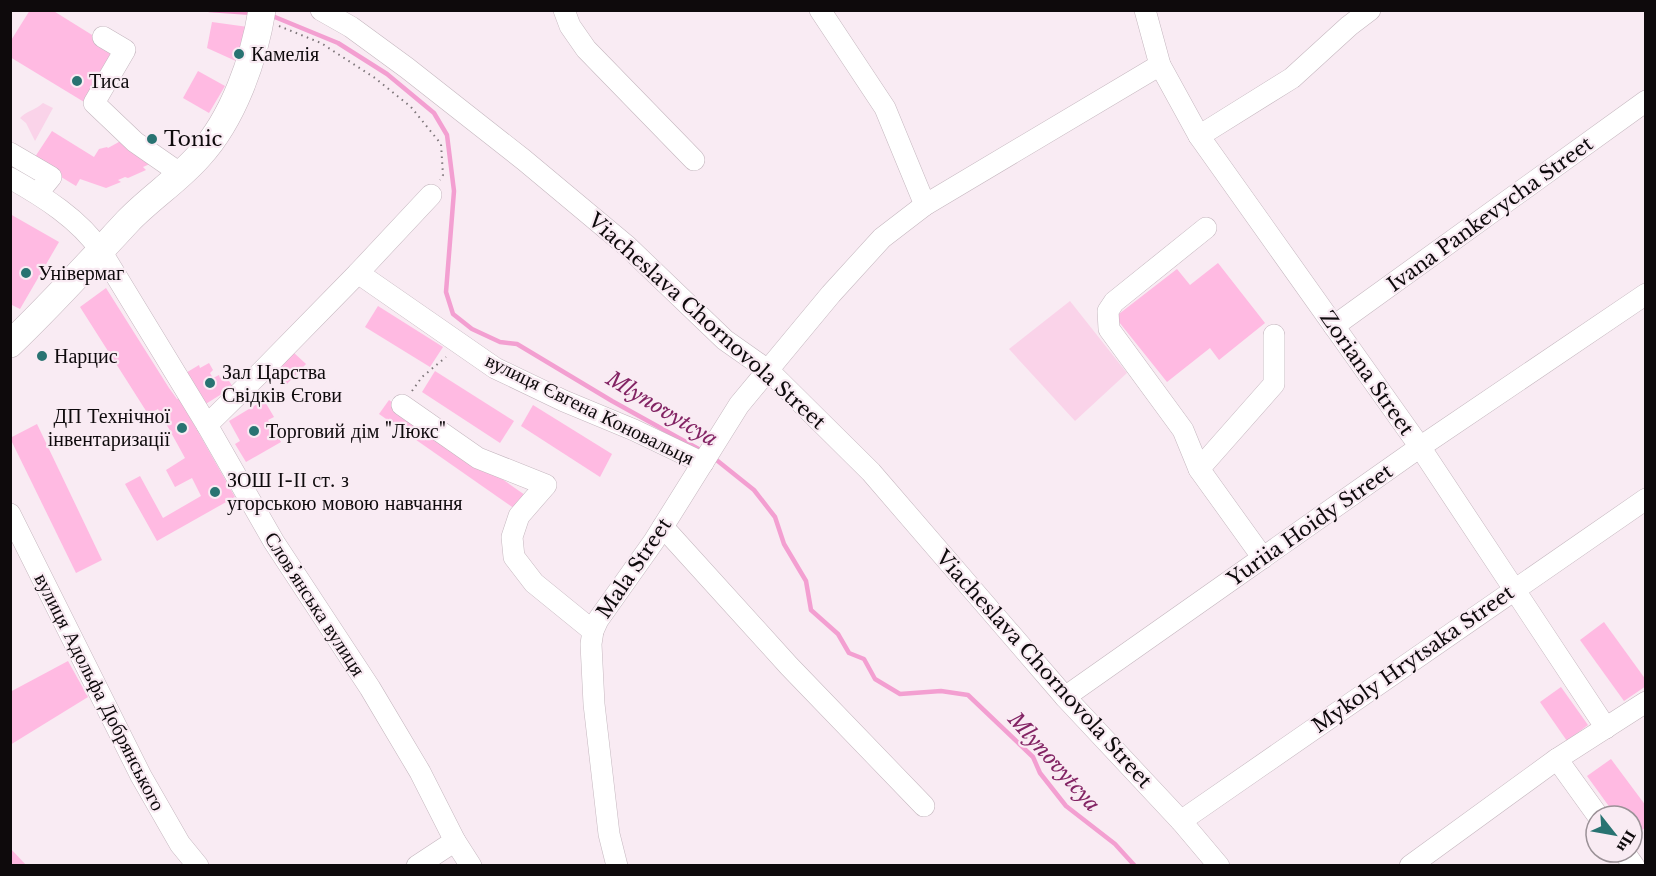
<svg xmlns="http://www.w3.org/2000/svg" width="1656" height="876" viewBox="0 0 1656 876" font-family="'Libre Baskerville',serif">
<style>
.green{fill:#fad3e9}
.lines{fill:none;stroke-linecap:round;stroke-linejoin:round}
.stream{stroke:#f39fd1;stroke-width:4.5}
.building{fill:#ffbae2}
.minor-casing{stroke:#c5b7bf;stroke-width:22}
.major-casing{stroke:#c5b7bf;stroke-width:28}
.path{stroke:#7d7579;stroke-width:2;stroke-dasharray:1.5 4.5;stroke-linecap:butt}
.minor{stroke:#fff;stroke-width:21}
.major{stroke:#fff;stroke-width:27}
.poi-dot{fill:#297372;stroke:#f9ebf3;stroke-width:2}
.labels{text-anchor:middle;stroke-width:4.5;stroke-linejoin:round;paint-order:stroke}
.poi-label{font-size:20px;fill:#0e0a0c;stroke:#f9ebf3;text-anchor:start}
.street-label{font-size:20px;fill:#0e0a0c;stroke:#f9ebf3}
.water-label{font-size:21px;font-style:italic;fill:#832464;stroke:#f9ebf3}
</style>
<rect width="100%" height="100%" fill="#f9ebf3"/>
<g class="green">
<path d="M43 103 53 108 35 141 26 123 20 118C26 111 36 110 43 103Z"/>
<path d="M1070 301 1127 373 1075 421 1009 349Z"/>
</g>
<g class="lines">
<g class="stream">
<path d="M209 10 253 13"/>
<path d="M270 15 338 43 387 74 434 113 447 135 454 191 446 292 453 314 472 329 500 342 517 344 612 401 704 452"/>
<path d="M714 458 754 490 775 517 784 544 806 581 811 610 838 634 849 653 864 659 875 679 900 694 941 691 968 695 1033 757 1040 773 1066 806 1115 844 1135 866"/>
</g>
</g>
<g class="building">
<path d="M30 10H52L121 53 89 105 10 57V42Z"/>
<path d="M212 22 248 27 238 62 207 48Z"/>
<path d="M198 71 225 86 209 113 183 98Z"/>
<path d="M52 131 94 157 99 149 107 147 108 148 126 138 152 163 143 167 146 170 128 178 125 177 118 180 121 182 106 188 80 179 76 186 33 160Z"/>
<path d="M10 214 59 242 20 309 10 304Z"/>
<path d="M1218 263 1265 323 1219 360 1210 348 1167 382 1115 317 1177 269 1190 285Z"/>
<path d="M106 288 169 388 177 399 179 398 235 497 157 541 125 484 140 476 163 518 201 496 192 478 175 487 166 470 185 458 158 409 148 414 80 307Z"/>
<path d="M378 306 443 347 430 367 365 327Z"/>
<path d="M293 352 306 364 285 386 272 374Z"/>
<path d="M209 363 213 370 210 373 213 378 219 375 220 378 225 375 233 387 204 405 184 374 199 365 200 368Z"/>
<path d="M435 371 514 421 500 443 422 392Z"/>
<path d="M264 400 274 417 268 420 281 442 246 462 235 444 240 441 229 421Z"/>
<path d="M389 400 525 495 515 509 379 414Z"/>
<path d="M533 405 612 454 600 477 521 426Z"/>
<path d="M37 424 102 560 76 573 10 438Z"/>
<path d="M1604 622 1646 680V686L1624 701 1580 640Z"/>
<path d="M68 661 88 697 10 745V692Z"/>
<path d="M1561 687 1588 725 1567 741 1540 702Z"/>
<path d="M1611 759 1646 806V827L1632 837V816H1616L1587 776Z"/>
<path d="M10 848 27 866H10Z"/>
</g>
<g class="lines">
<defs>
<g id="minor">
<path d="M321 10 351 27 407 68 524 160 627 246 725 340 769 371 871 472 1065 697 1181 821 1219 866"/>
<path d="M564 10 570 26 586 49 694 160"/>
<path d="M820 10 885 108 925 205"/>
<path d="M1145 10 1160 65 1199 136 1420 447 1606 728"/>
<path d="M103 37 125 50 94 103 135 142 181 174"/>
<path d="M1199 136 1292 78 1349 26 1370 10"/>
<path d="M10 153 51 177 38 193"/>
<path d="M10 178C44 197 79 219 101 251L207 425 274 542 370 688 420 772 455 841 471 866"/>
<path d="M358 273 431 195"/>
<path d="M1334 326 1646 101"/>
<path d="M402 405 478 458 546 485 519 516 512 537 514 557 534 583 593 631"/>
<path d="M207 425 263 370 358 273 495 368 564 401 634 430 703 463"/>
<path d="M1199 469 1183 430 1109 329 1108 311 1114 302 1206 228"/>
<path d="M10 514 141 776 180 844 198 866"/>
<path d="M663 527 789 666 924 806"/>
<path d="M1263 558 1199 469 1274 384V335"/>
<path d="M1065 697 1420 447 1646 294"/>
<path d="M1557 759 1598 816"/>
<path d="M1181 821 1646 499"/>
<path d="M1624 852 1634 866"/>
<path d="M417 866 455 841"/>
<path d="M617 866 609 834 594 704 591 644 593 631 598 620 654 541 739 405 831 294 882 238 925 205 1160 65"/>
<path d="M1410 866 1557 759 1646 702"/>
</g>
<path id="major" d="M10 344C51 305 89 263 128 221 150 198 178 180 199 156 233 119 254 60 262 10"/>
</defs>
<use href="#minor" class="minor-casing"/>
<use href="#major" class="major-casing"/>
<g class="path">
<path d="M279 26 321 43 375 78 411 107 441 144 443 175 440 180"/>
<path d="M412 391 422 377 446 357"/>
</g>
<use href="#minor" class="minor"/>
<use href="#major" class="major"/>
</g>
<g class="poi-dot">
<circle cx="239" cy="54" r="6"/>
<circle cx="77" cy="81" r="6"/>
<circle cx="152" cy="139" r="6"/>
<circle cx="26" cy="273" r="6"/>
<circle cx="42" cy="356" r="6"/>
<circle cx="210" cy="383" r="6"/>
<circle cx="182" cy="428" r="6"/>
<circle cx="254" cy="431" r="6"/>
<circle cx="215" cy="492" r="6"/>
</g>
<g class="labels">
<g class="poi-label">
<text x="251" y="61">Камелія</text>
<text x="89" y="88">Тиса</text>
<text x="164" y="146">Tonic</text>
<text x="38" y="280">Універмаг</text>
<text x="54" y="363">Нарцис</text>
<text x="222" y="379">Зал Царства<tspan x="222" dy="23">Свідків Єгови</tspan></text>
<text x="170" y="423" text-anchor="end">ДП Технічної<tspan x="170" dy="23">інвентаризації</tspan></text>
<text x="266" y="438">Торговий дім "Люкс"</text>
<text x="227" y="487">ЗОШ І-ІІ ст. з<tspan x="227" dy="23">угорською мовою навчання</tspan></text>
</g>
<g class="street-label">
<text transform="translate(1490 214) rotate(-36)" y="7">Ivana Pankevycha Street</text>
<text transform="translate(707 321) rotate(42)" y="7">Viacheslava Chornovola Street</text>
<text transform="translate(1367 373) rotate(55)" y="7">Zoriana Street</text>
<text transform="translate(590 409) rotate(26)" y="7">вулиця Євгена Коновальця</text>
<text transform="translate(1310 525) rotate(-35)" y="7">Yuriia Hoidy Street</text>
<text transform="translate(634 568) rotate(-56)" y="7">Mala Street</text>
<text transform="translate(315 604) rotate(57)" y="7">Словʼянська вулиця</text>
<text transform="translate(1413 659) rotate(-35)" y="7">Mykoly Hrytsaka Street</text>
<text transform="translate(1044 669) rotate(48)" y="7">Viacheslava Chornovola Street</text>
<text transform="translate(100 692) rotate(63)" y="7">вулиця Адольфа Добрянського</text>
</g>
<g class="water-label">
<text transform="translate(662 409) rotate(31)" y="7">Mlynovytcya</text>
<text transform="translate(1054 762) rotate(48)" y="7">Mlynovytcya</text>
</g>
</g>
<rect width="1656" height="876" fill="none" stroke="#0e0a0c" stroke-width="24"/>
<g transform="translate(1614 834) rotate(121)"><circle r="28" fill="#f9ebf3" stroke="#9b9197" stroke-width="1.5"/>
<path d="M0-4.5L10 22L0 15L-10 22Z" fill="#297372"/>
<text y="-9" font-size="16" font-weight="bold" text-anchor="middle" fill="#0e0a0c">Пн</text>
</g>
</svg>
